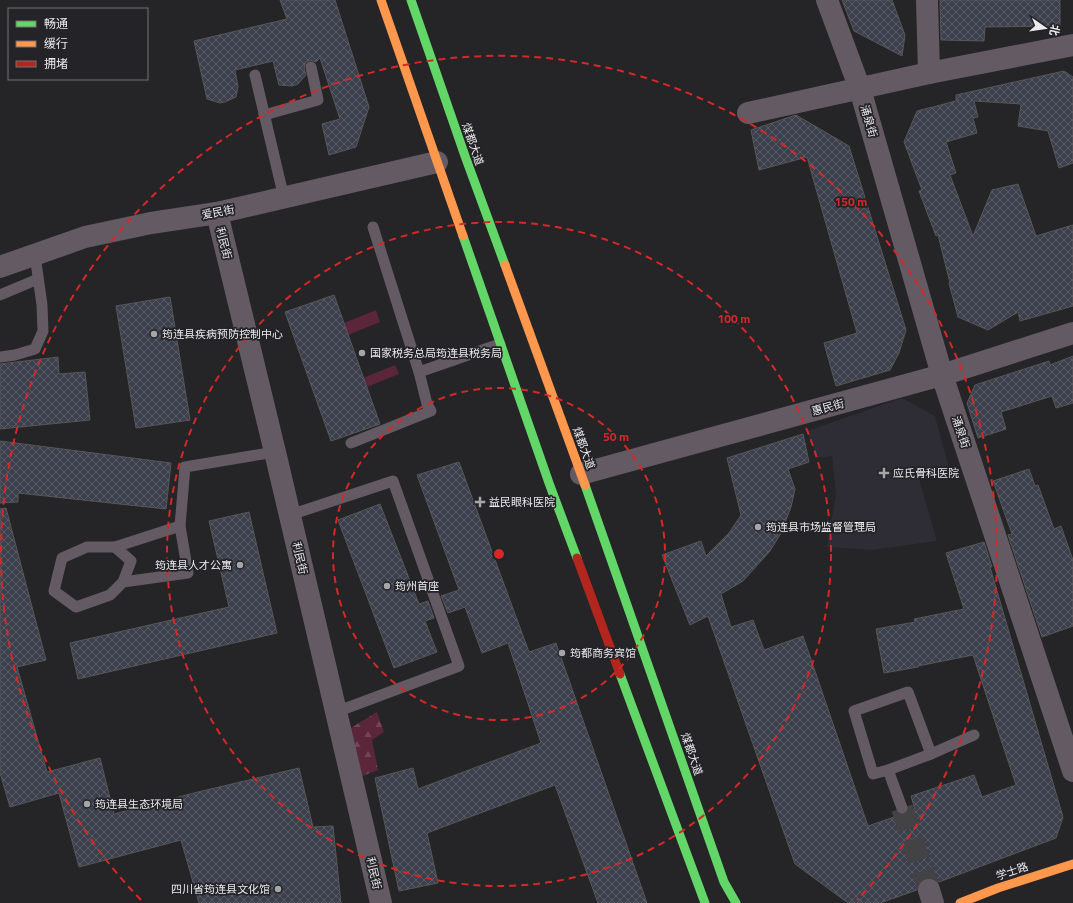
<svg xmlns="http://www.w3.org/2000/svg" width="1073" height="903" viewBox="0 0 1073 903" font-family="'Titillium Web','Noto Sans SC',sans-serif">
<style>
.built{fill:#2e2c34}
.green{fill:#5b263a}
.forest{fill:url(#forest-firs)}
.building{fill:url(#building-cross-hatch);stroke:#575759}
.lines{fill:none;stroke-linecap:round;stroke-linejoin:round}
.street-tunnel{stroke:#434244;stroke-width:22;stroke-dasharray:22 11;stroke-linecap:butt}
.lane{stroke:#645a64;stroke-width:11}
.street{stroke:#645a64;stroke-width:22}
.fast{stroke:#63d668;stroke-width:9}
.slow{stroke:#ff974d;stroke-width:9}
.jam{stroke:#b3261e;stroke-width:9}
.ring{fill:none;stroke:#d62828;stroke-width:2;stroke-dasharray:7 5}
.poi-dot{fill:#a6a5a7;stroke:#242327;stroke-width:1.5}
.labels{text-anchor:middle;stroke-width:3.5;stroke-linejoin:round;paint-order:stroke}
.street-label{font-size:11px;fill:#ebeaed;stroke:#242327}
.poi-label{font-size:11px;fill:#ebeaed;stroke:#242327;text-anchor:start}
.centre{fill:#d62828;stroke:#242327;stroke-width:2}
.ring-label{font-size:12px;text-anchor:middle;font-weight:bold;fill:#d62828;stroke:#242327;stroke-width:3.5;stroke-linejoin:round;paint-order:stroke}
</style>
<defs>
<pattern id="forest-firs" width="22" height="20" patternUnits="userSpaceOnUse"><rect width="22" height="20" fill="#5b263a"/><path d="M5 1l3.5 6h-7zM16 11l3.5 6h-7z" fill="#734657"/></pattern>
<pattern id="building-cross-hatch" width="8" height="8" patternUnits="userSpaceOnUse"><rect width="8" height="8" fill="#3b404c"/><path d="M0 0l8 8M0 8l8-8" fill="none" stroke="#585c66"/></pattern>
</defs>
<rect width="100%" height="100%" fill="#252426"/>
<path class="built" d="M902 398 935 416 949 468 919 479 937 541 872 550 827 547 836 494 832 456 817 458 807 431Z"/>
<g class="green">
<path d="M376 310 380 322 348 335 344 323Z"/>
<path d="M395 365 399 374 367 387 363 378Z"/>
</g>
<path class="forest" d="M377 712 384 732 372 740 378 770 360 777 349 729Z"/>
<g class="building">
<path d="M280 0H335L369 107 356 147 329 155 322 124 340 119 320 58 316 62 310 60 306 62 304 68 306 75 298 84 292 86 279 85 273 61 235 70 238 87 236 97 225 102 220 103 207 99 194 41 287 19Z"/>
<path d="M842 0H892L905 35 902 56 854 31Z"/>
<path d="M940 0H1060V26L985 27 984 41 941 40Z"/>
<path d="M1064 71 1073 77V163L1059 168 1048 131 1018 126 1021 104 974 101 978 117 973 118 977 133 946 142 956 173 950 175 973 236 992 190 1018 184 1036 236 1073 225V306L1020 321 1018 312 988 330 958 317 949 283H950L938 235 936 236 919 191 922 190 904 142 917 111 932 107 933 109V107L959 100H956V95Z"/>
<path d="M796 115 849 146 906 330 899 353 890 370 836 386 824 343 857 333 807 157 759 170 751 130Z"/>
<path d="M334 295 380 424 331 441 285 312Z"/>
<path d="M170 297 190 420 136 428 116 306Z"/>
<path d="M1073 356V403L1056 408 1052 396 1001 412 1006 429 978 438 967 403 975 385 1049 361 1050 365Z"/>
<path d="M58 357 59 374 85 372 90 420 0 429V364Z"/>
<path d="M803 434 809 462 788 469 795 489 791 507 781 533 770 551 743 581 721 594 731 627 753 620 764 650 803 636 868 826 900 815H904L915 810 911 796 974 775 982 797 1016 785 973 655 918 666V667L884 673 876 629 915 622 914 619 964 609 946 553 984 542 992 567H990L1063 817 1056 838 939 882 932 878H925L920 882 917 890 880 903H848L795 864 708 616 690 625 662 555 701 541 706 556 729 533 741 515 727 458Z"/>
<path d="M0 441 171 463 166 509 18 493V502L0 503Z"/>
<path d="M459 462 529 652 556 643 647 903H598L555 785 427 833 438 883 399 891 375 778 413 768 418 789 541 743 508 643 482 653 465 607 448 613 441 596 459 590 417 475Z"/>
<path d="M1029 469 1035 486 1038 485 1054 529 1061 526 1073 560V626L1042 637 1008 535 1012 534 993 481Z"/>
<path d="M380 504 419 604 428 601 434 618 425 621 437 652 394 668 338 520Z"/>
<path d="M6 508 46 660 17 667 47 772 100 758 114 814 194 793 299 768 313 827 333 826 341 903H199L181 840 79 867 59 793 10 807 0 773V509Z"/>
<path d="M249 512 277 633 78 679 70 643 229 607 209 521Z"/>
</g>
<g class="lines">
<path class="street-tunnel" d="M902 808 929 890"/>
<g class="lane">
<path d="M255 75 284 198"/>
<path d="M264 115 318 100 311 67"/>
<path d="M373 227 419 372 500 344"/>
<path d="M0 295 38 279"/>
<path d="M0 357 15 355 35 349 43 331 42 305 35 255"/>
<path d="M351 443 431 411 427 404 419 372"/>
<path d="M290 515 393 481 459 666 336 712"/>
<path d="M115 547 180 526"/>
<path d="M123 582 131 561 115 547H87L62 558 54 591 76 607 110 595 123 582 188 573 180 526 185 467 275 452"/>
<path d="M931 754 974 735"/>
<path d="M888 770 873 774 854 711 908 692 931 754 888 770 902 808"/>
</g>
<g class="street">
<path d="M827 0 860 89 942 375 1073 771"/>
<path d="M927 0 929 73"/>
<path d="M748 113 929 73 1073 45"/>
<path d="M217 213 275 452 381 903"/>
<path d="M0 267 85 237 151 223 217 213 437 162"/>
<path d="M581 474 942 375 1073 333"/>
<path d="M929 890 933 903"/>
</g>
<g class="fast">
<path d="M411 0 465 156 505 265"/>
<path d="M463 236 549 483 577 558"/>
<path d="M585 485 724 882 736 903"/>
<path d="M620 674 705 903"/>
</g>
<g class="slow">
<path d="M381 0 463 236"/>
<path d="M505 265 585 485"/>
<path d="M960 903 998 888 1073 864"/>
</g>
<path class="jam" d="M577 558 620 674"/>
</g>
<g class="ring">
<circle cx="499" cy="554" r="166"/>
<circle cx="499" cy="554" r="332"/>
<path d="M141 900A498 498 0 1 1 857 900"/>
</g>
<g class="poi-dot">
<circle cx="154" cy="334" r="4"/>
<circle cx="362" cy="353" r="4"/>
<path d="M882 467h4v4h4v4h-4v4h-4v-4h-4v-4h4z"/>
<path d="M478 496h4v4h4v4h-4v4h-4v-4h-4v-4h4z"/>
<circle cx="758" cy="527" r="4"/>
<circle cx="240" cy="565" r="4"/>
<circle cx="387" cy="586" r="4"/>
<circle cx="562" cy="653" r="4"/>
<circle cx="87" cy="804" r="4"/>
<circle cx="278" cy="889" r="4"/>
</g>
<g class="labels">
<g class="street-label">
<text transform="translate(869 121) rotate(74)" y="4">涌泉街</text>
<text transform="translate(473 144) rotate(71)" y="4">煤都大道</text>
<text transform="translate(218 212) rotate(-11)" y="4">爱民街</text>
<text transform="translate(224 243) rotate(76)" y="4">利民街</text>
<text transform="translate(828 407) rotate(-15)" y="4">惠民街</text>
<text transform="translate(961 432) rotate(72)" y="4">涌泉街</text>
<text transform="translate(584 448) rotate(70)" y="4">煤都大道</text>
<text transform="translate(300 558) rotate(77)" y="4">利民街</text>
<text transform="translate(692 754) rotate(71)" y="4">煤都大道</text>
<text transform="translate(1012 871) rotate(-18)" y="4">学士路</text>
<text transform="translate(374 873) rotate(77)" y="4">利民街</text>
</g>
<g class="poi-label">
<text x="162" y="338">筠连县疾病预防控制中心</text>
<text x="370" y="357">国家税务总局筠连县税务局</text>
<text x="893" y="477">应氏骨科医院</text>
<text x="489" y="506">益民眼科医院</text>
<text x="766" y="531">筠连县市场监督管理局</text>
<text x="232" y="569" text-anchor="end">筠连县人才公寓</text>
<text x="395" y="590">筠州首座</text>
<text x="570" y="657">筠都商务宾馆</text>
<text x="95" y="808">筠连县生态环境局</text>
<text x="270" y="893" text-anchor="end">四川省筠连县文化馆</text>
</g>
</g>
<circle cx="499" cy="554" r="6" class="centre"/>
<g class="ring-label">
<text x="851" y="206">150 m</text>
<text x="734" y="323">100 m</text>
<text x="616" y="441">50 m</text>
</g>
<rect x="8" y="8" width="140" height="72" fill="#242327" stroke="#747376"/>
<rect x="16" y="21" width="20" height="6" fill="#63d668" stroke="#747376"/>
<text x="44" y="28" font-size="12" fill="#ebeaed">畅通</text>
<rect x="16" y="41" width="20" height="6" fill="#ff974d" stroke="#747376"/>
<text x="44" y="48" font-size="12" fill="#ebeaed">缓行</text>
<rect x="16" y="61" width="20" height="6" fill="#b3261e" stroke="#747376"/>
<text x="44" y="68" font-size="12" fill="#ebeaed">拥堵</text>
<g transform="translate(1045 28) rotate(103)" stroke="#242327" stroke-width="3" paint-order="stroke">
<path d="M0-3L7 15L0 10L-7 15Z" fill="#ebeaed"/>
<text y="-6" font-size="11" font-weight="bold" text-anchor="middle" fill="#ebeaed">北</text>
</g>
</svg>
